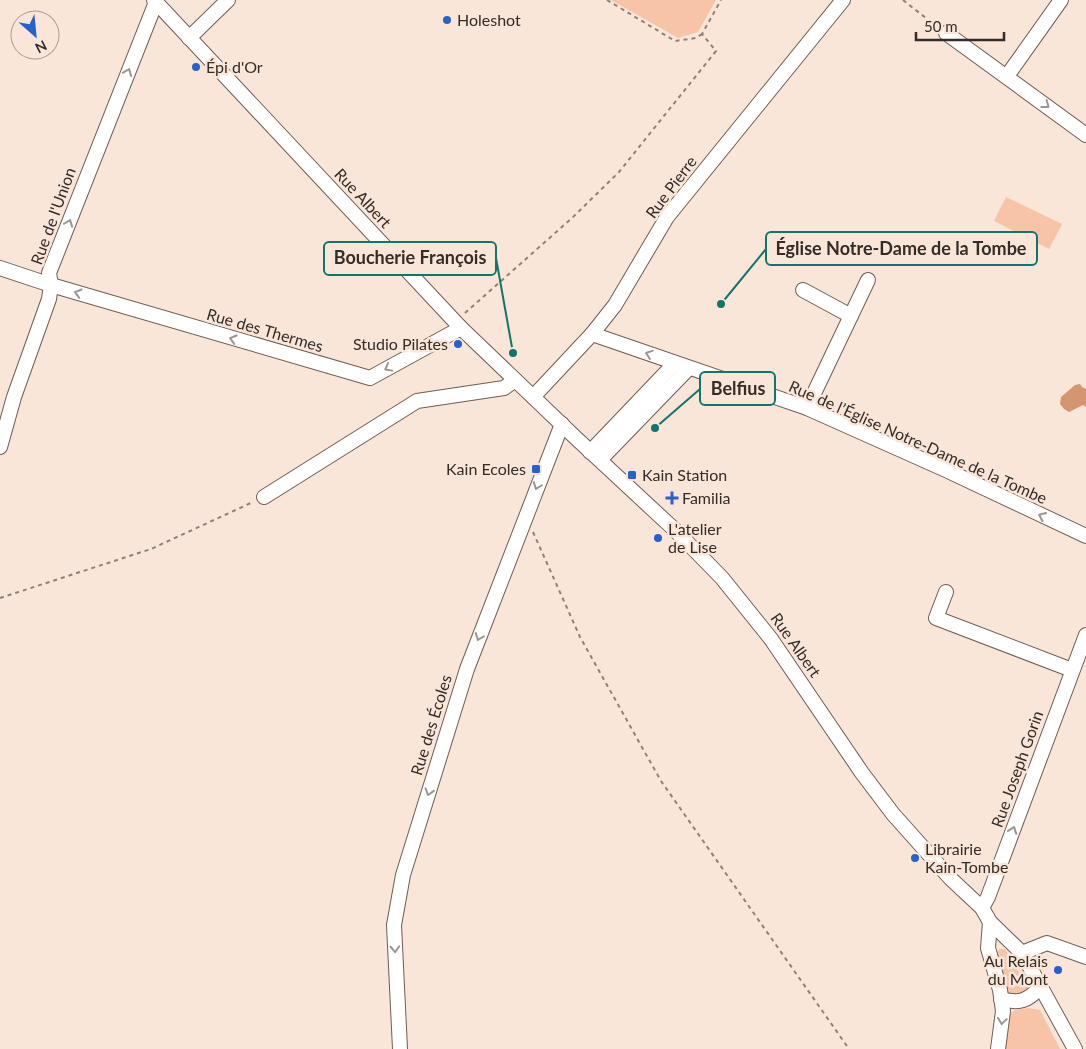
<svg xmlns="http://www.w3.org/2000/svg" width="1086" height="1049" viewBox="0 0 1086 1049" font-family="Lato,sans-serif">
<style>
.green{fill:#f8c4a7}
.water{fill:#d49671}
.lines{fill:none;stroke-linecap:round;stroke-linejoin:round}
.minor-casing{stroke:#705d53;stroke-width:16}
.path{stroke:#8f8179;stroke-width:2;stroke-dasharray:4 4;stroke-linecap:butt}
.minor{stroke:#fff;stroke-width:14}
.oneway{stroke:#9a9693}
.poi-dot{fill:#2562ce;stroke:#fae5d9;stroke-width:2}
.labels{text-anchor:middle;stroke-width:5;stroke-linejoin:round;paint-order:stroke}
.poi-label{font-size:16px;fill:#342c27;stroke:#fae5d9;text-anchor:start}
.street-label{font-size:16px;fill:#342c27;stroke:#fae5d9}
.leader{fill:none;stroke:#0f766e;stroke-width:2}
.callout-dot{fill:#0f766e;stroke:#fae5d9;stroke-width:2}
.callout{fill:#fae5d9;stroke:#0f766e;stroke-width:2}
.callout-label{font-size:18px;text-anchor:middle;font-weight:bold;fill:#342c27}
</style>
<rect width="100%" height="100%" fill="#fae5d9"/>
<g class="green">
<path d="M611 0H716L698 32 678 38Z"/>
<path d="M1006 197 1062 224 1049 249 994 221Z"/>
<path d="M999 949H1005L1031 993 1009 1000 996 955Z"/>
<path d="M1029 1008 1040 1010 1060 1049H1003L1008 1014 1015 1010Z"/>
</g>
<path class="water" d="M1080 384 1082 387 1086 389V407L1083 405 1069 412 1064 409 1060 404 1061 397 1075 385Z"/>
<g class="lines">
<defs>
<g id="minor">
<path d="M154 0 461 328 578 440 676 531 722 578 771 639 862 773 893 814 951 879 982 908 990 922 1022 953 1075 1049"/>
<path d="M946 33 1086 135"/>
<path d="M189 38 228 0"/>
<path d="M1007 76 1061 0"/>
<path d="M0 268 51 285 370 378 461 328"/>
<path d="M803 290 851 316"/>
<path d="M592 334 807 408 946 470 1086 536"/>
<path d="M533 397 592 334 615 305 667 217 843 0"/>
<path d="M807 408 868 280"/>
<path d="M0 447 14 397 49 299 51 285 49 273 156 2"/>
<path d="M590 452 675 363"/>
<path d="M600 460 689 368"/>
<path d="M264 497 417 401 504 388 515 380"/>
<path d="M946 592 936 618 1072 670"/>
<path d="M982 908 988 897 1086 635"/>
<path d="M990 922 988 948 1000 990 1003 1011 998 1049"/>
<path d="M1022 953 1047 943 1086 957"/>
<path d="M1001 999C1020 1004 1027 1001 1041 987"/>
<path d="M400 1049 394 925 403 875 467 669 562 424"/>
</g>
</defs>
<use href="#minor" class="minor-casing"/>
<g class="path">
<path d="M607 0 675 41 696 38 702 34"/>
<path d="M903 0 936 26"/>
<path d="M465 313 572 218 619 172 716 51 702 34 721 0"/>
<path d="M533 532 580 637 661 781 849 1049"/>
<path d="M0 598 151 549 253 502"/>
</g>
<use href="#minor" class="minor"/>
</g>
<defs><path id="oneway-chevron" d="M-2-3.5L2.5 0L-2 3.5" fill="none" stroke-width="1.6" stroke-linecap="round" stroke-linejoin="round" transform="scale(1.25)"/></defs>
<g class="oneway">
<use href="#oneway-chevron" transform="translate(128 72) rotate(-68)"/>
<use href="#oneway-chevron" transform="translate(1046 105) rotate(37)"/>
<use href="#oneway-chevron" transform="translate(69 223) rotate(-69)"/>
<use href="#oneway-chevron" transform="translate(78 293) rotate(-164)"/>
<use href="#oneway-chevron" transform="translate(233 339) rotate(-164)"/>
<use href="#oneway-chevron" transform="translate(649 354) rotate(-161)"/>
<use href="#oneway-chevron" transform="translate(388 368) rotate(151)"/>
<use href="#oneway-chevron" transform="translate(537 486) rotate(111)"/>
<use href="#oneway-chevron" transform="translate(1042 516) rotate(-155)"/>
<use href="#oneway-chevron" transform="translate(479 637) rotate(111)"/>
<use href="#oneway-chevron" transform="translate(429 792) rotate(107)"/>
<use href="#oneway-chevron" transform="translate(1013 830) rotate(-70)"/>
<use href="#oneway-chevron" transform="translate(395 949) rotate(87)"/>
<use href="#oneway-chevron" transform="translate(1002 1021) rotate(98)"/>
</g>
<g class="poi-dot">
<circle cx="447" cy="20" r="5"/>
<circle cx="196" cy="67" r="5"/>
<circle cx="458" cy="344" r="5"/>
<rect x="531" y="464" width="10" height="10" rx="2.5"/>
<rect x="627" y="470" width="10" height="10" rx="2.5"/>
<path d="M669.5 490.5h5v5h5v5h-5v5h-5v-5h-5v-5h5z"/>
<circle cx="658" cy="538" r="5"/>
<circle cx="915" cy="858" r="5"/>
<circle cx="1058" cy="970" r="5"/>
</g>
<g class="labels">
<g class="poi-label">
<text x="457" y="26">Holeshot</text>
<text x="206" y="73">Épi d'Or</text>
<text x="448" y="350" text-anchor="end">Studio Pilates</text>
<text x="526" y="475" text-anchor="end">Kain Ecoles</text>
<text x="642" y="481">Kain Station</text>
<text x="682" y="504">Familia</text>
<text x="668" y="535">L'atelier<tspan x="668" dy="18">de Lise</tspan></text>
<text x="925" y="855">Librairie<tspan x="925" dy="18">Kain-Tombe</tspan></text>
<text x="1048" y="967" text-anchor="end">Au Relais<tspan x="1048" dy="18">du Mont</tspan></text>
</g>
<g class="street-label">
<text transform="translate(671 187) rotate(-53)" y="6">Rue Pierre</text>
<text transform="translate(363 198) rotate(47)" y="6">Rue Albert</text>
<text transform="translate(53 216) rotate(-70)" y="6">Rue de l'Union</text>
<text transform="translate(265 330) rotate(16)" y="6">Rue des Thermes</text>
<text transform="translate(918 442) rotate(24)" y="6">Rue de l’Église Notre-Dame de la Tombe</text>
<text transform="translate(796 645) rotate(55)" y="6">Rue Albert</text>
<text transform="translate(431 725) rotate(-73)" y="6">Rue des Écoles</text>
<text transform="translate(1017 769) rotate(-70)" y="6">Rue Joseph Gorin</text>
</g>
</g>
<path class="leader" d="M721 304L766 249M513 353L496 258M655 428L700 389"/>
<g class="callout-dot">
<circle cx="721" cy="304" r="5"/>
<circle cx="513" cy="353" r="5"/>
<circle cx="655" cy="428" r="5"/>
</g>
<g class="callout">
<rect x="766" y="232" width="271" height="33" rx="5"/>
<rect x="324" y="242" width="172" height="33" rx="5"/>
<rect x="700" y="372" width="75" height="33" rx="5"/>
</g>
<g class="callout-label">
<text x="901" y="255">Église Notre-Dame de la Tombe</text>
<text x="410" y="264">Boucherie François</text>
<text x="738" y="395">Belfius</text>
</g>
<g transform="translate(35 35) rotate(153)"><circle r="24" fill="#fae5d9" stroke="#ab9b92"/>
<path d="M0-4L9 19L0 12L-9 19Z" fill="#2562ce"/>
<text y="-8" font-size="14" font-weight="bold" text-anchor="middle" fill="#342c27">N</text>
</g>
<path d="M916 32v8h88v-8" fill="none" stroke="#342c27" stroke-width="2.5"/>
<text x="924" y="32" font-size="15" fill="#342c27" stroke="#fae5d9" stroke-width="4" paint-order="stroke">50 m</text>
</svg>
